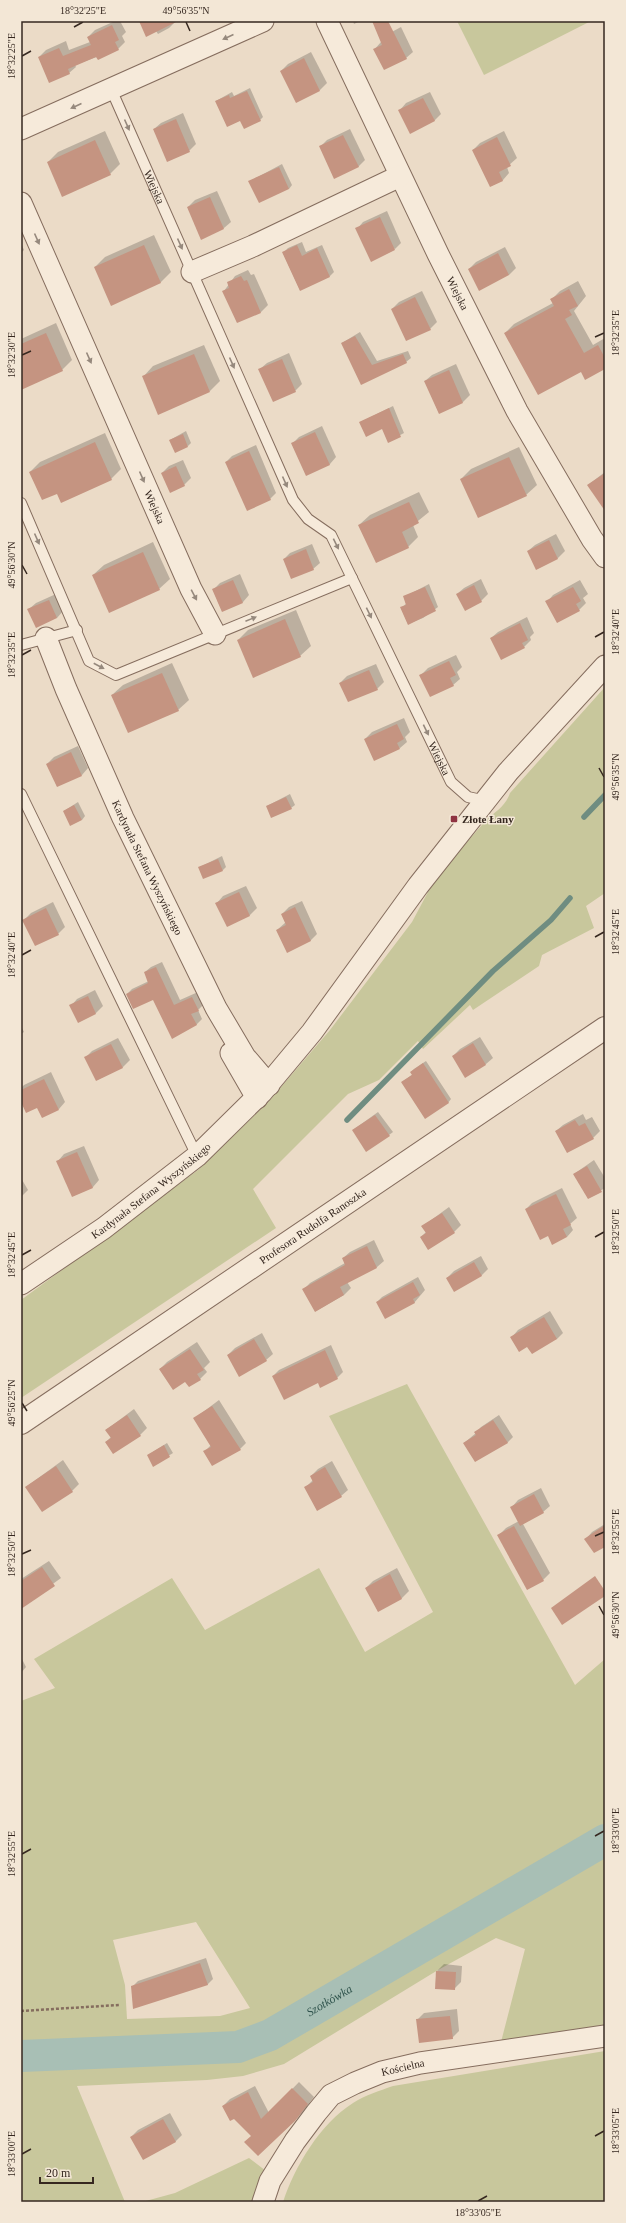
<svg xmlns="http://www.w3.org/2000/svg" width="626" height="2223" viewBox="0 0 626 2223" font-family="'Times New Roman',serif">
<style>
.green{fill:#c8c79c;fill-rule:evenodd}
.shadow{fill:#0003}
.lines{fill:none;stroke-linecap:round;stroke-linejoin:round}
.stream{stroke:#6f8d81;stroke-width:5.5}
.river{stroke:#a8bfb5;stroke-width:32}
.building{fill:#c59481}
.service-casing{stroke:#856d5e;stroke-width:12}
.minor-casing{stroke:#856d5e;stroke-width:23}
.tertiary-casing{stroke:#856d5e;stroke-width:24}
.path{stroke:#856d5e;stroke-width:2.5;stroke-dasharray:3 2;stroke-linecap:butt}
.service{stroke:#f6eada;stroke-width:10}
.minor{stroke:#f6eada;stroke-width:21}
.tertiary{stroke:#f6eada;stroke-width:22}
.oneway{fill:#96897d}
.ticks{fill:none;stroke:#362820;stroke-width:1.5}
.poi-dot{fill:#8f3341;stroke:#f3e7d6;stroke-width:1.5}
.labels{text-anchor:middle;stroke-width:3;stroke-linejoin:round;paint-order:stroke}
.street-label{font-size:11px;fill:#362820;stroke:#f3e7d6}
.poi-label{font-size:11px;font-weight:bold;fill:#362820;stroke:#f3e7d6;text-anchor:start}
.water-label{font-size:12px;font-style:italic;fill:#31554e;stroke:#f3e7d6}
.neatline{fill:none;stroke:#362820;stroke-width:1.5}
.ticks-label{font-size:10px;text-anchor:middle;fill:#362820}
</style>
<rect width="100%" height="100%" fill="#ebdbc7"/>
<g class="green">
<path d="M457 21H591L484 75Z"/>
<path d="M605 687V893L586 906 594 928 542 955 539 966 473 1010 470 1005 423 1049 418 1041 379 1080 348 1094 253 1189 276 1228 21 1398V1300L198 1170 269 1101 330 1030 412 922 436 877 489 817C499 810 506 804 510 793Z"/>
<path d="M407 1384 575 1685 605 1659V1995L603 2025 501 2042 525 1949 496 1938 438 1970 284 2064 243 2076 207 2080 77 2086 125 2202H21V1701L55 1688 34 1659 172 1578 205 1630 319 1568 365 1652 433 1612 329 1416ZM196 1922 250 2008 220 2016 127 2019 125 1985 113 1940Z"/>
<path d="M605 2051V2202H283C295 2166 320 2124 353 2103 365 2095 379 2091 393 2086Z"/>
<path d="M249 2158 266 2171 254 2202H142L175 2193Z"/>
</g>
<g class="shadow">
<path d="M115 21H120L126 32 122 36 125 42 118 49 75 65 76 67 69 73 39 57 46 50 66 41 69 50 90 42 88 37 95 30Z"/>
<path d="M140 21H176L169 28 158 34 156 31Z"/>
<path d="M353 21H360L354 24Z"/>
<path d="M401 27 413 52 406 58 374 50 388 34Z"/>
<path d="M311 52 327 83 320 90 297 101 281 71 288 64Z"/>
<path d="M250 88 263 117 260 120 241 119 216 101 232 92 234 96Z"/>
<path d="M430 92 441 114 434 121 400 110 406 103Z"/>
<path d="M183 113 196 144 189 151 154 129 161 123Z"/>
<path d="M350 129 365 160 358 167 320 147 327 140Z"/>
<path d="M105 131 120 164 110 174 48 162 58 152Z"/>
<path d="M504 131 517 158 507 167 509 173 503 180 491 186 473 150 480 143Z"/>
<path d="M282 164 292 185 289 189 250 181Z"/>
<path d="M217 191 231 222 224 228 202 238 188 207 195 200Z"/>
<path d="M387 211 401 243 395 249 357 229 363 222Z"/>
<path d="M154 235 171 272 161 282 111 304 95 267 105 257Z"/>
<path d="M302 242 306 252 322 245 334 272 330 276 300 290 283 253 288 248Z"/>
<path d="M21 243 24 250 21 253Z"/>
<path d="M505 247 516 268 509 275 469 269 476 262Z"/>
<path d="M248 270 251 275 254 274 268 305 261 312 237 322 224 291 235 276Z"/>
<path d="M578 281 586 296 574 311 593 345 605 338V368L581 370 505 333 514 324 553 303 552 299 560 291Z"/>
<path d="M422 291 437 322 430 329 392 309 399 302Z"/>
<path d="M56 323 72 360 62 370 21 388V339Z"/>
<path d="M360 332 377 361 408 351 411 358 406 362 361 383 342 343Z"/>
<path d="M204 345 220 381 210 391 143 377 153 366Z"/>
<path d="M289 353 302 384 295 391 260 369 267 363Z"/>
<path d="M456 364 470 395 463 402 439 413 425 381 432 375Z"/>
<path d="M393 406 404 433 389 441 383 428 361 422Z"/>
<path d="M322 426 336 457 330 464 306 474 292 444 299 437Z"/>
<path d="M186 431 191 443 188 446 170 440Z"/>
<path d="M105 433 121 469 111 479 57 492 30 472 40 462Z"/>
<path d="M256 445 276 493 270 499 226 462 232 456Z"/>
<path d="M519 447 537 485 526 495 461 479 471 469Z"/>
<path d="M183 460 191 478 184 485 162 473 169 466Z"/>
<path d="M605 472V502L588 485Z"/>
<path d="M419 492 429 512 413 525 418 537 408 547 359 525 370 515Z"/>
<path d="M556 534 565 551 558 558 537 569 528 551 535 545Z"/>
<path d="M153 542 170 579 159 589 93 575 104 565Z"/>
<path d="M312 544 320 563 313 569 284 559 290 553Z"/>
<path d="M240 574 249 595 243 602 222 611 213 590 220 583Z"/>
<path d="M481 579 488 594 481 601 457 594 464 588Z"/>
<path d="M580 580 588 594 583 598 586 603 579 610 547 602 553 595Z"/>
<path d="M429 584 438 607 423 618 408 624 401 608 407 603 404 597Z"/>
<path d="M56 594 63 611 57 618 29 609 36 603Z"/>
<path d="M296 610 311 646 300 656 238 640 248 630Z"/>
<path d="M527 617 534 633 530 637 531 640 524 647 491 638 498 632Z"/>
<path d="M456 655 462 667 457 672 460 679 453 685 421 675 428 668Z"/>
<path d="M172 663 189 700 178 710 112 695 123 685Z"/>
<path d="M376 664 384 682 377 689 340 683 347 676Z"/>
<path d="M404 718 410 732 405 737 407 742 400 748 365 739 372 732Z"/>
<path d="M78 746 88 768 82 775 57 786 47 764 54 757Z"/>
<path d="M290 794 295 805 291 808 267 806Z"/>
<path d="M78 802 85 816 82 820 64 811Z"/>
<path d="M222 856 226 867 223 870 200 867Z"/>
<path d="M246 886 257 908 250 915 227 926 217 903 223 896Z"/>
<path d="M302 901 317 934 310 941 277 930 286 922 282 914 289 907Z"/>
<path d="M53 902 65 927 58 934 24 920 31 913Z"/>
<path d="M162 962 180 1000 198 992 204 1004 198 1010 202 1019 196 1025 153 998 127 994 132 989 149 981 145 972 151 967Z"/>
<path d="M95 990 103 1006 96 1013 78 1021 71 1006 77 999Z"/>
<path d="M21 1026 24 1032 21 1034Z"/>
<path d="M480 1037 493 1058 486 1064 465 1076 453 1056 460 1049Z"/>
<path d="M118 1038 130 1060 123 1067 97 1080 86 1057 92 1051Z"/>
<path d="M426 1061 451 1099 448 1103 402 1082 413 1074 411 1072 414 1069Z"/>
<path d="M51 1072 65 1102 59 1109 37 1106 21 1100V1088L24 1085Z"/>
<path d="M378 1112 393 1132 389 1135 353 1130Z"/>
<path d="M583 1114 586 1120 592 1117 600 1131 593 1138 556 1131 563 1125Z"/>
<path d="M84 1146 99 1180 93 1187 73 1196 58 1161 64 1154Z"/>
<path d="M594 1160 605 1178V1188L588 1198 574 1174Z"/>
<path d="M21 1178 28 1190 21 1197Z"/>
<path d="M562 1188 577 1218 570 1224 573 1230 567 1237 548 1235 526 1209 532 1203Z"/>
<path d="M449 1207 461 1225 454 1232 421 1237 426 1232 423 1226Z"/>
<path d="M374 1240 384 1261 377 1267 347 1282 351 1288 344 1295 316 1311 304 1289 310 1283 345 1263 343 1258 350 1252Z"/>
<path d="M481 1256 488 1269 481 1276 447 1278 454 1271Z"/>
<path d="M418 1277 425 1290 414 1303 377 1302 382 1297Z"/>
<path d="M550 1311 563 1333 557 1339 528 1345 512 1337 518 1330Z"/>
<path d="M262 1333 273 1354 266 1360 228 1355 235 1348Z"/>
<path d="M197 1342 210 1362 204 1368 207 1372 200 1379 185 1380 160 1369 167 1362Z"/>
<path d="M331 1345 343 1372 337 1378 318 1382 273 1376 279 1370Z"/>
<path d="M219 1400 246 1443 240 1449 205 1451 211 1445 195 1418Z"/>
<path d="M134 1409 147 1428 140 1435 106 1442 111 1437 106 1430Z"/>
<path d="M499 1415 513 1437 507 1443H464L476 1433 481 1427Z"/>
<path d="M167 1443 173 1453 154 1465 148 1455Z"/>
<path d="M63 1460 79 1484 72 1491 26 1487Z"/>
<path d="M332 1461 348 1490 341 1496 305 1488 313 1480 311 1476 318 1469Z"/>
<path d="M541 1488 550 1506 543 1512 523 1524 550 1573 543 1580 499 1535 506 1528 519 1521 512 1507 518 1500Z"/>
<path d="M605 1524V1546L586 1539 592 1532Z"/>
<path d="M49 1561 61 1578 21 1607V1579Z"/>
<path d="M397 1568 409 1591 402 1598 378 1611 366 1588 373 1581Z"/>
<path d="M21 1657 26 1667 21 1673Z"/>
<path d="M206 1958 213 1979 207 1985 132 1987 138 1981Z"/>
<path d="M444 1964 462 1966 461 1982 454 1989 437 1971Z"/>
<path d="M457 2009 459 2031 452 2038 417 2020 424 2013Z"/>
<path d="M299 2082 314 2097 302 2113 295 2120 252 2136 223 2106 230 2099 255 2086 269 2113Z"/>
<path d="M170 2113 182 2135 175 2142 131 2137 138 2130Z"/>
</g>
<g class="lines">
<g class="stream">
<path d="M584 817 605 795"/>
<path d="M347 1120 493 971 551 920 570 898"/>
</g>
<path class="river" id="s1" d="M21 2056 238 2047 270 2035 605 1840"/>
</g>
<g class="building">
<path d="M139 21H178L146 37Z"/>
<path d="M372 21H388L407 59 384 70 373 49 382 45Z"/>
<path d="M112 25 119 40 115 42 119 50 98 60 96 57 68 69 70 74 49 83 38 57 59 48 63 56 91 45 87 37Z"/>
<path d="M304 58 320 91 296 103 280 71Z"/>
<path d="M247 91 261 121 244 129 240 121 227 127 215 101 229 95 230 98Z"/>
<path d="M423 98 435 121 410 134 398 110Z"/>
<path d="M176 119 190 152 167 162 153 129Z"/>
<path d="M343 135 359 167 334 179 319 146Z"/>
<path d="M497 137 511 166 499 172 503 181 490 187 472 150Z"/>
<path d="M95 140 111 175 62 197 47 162Z"/>
<path d="M279 167 289 189 259 203 248 181Z"/>
<path d="M210 197 224 229 201 240 187 207Z"/>
<path d="M380 217 395 250 371 262 355 228Z"/>
<path d="M144 245 161 283 111 306 94 267Z"/>
<path d="M297 245 302 256 317 248 330 277 300 291 282 252Z"/>
<path d="M498 253 509 275 479 291 468 269Z"/>
<path d="M241 276 244 281 247 280 261 313 237 323 222 291 229 288 227 282Z"/>
<path d="M569 289 578 306 569 310 572 315 565 319 584 353 598 345 605 358V369L585 380 581 372 538 395 504 333 554 306 550 299Z"/>
<path d="M415 297 431 330 406 341 391 309Z"/>
<path d="M46 333 63 371 21 390V344Z"/>
<path d="M355 336 372 365 403 354 407 363 361 385 341 343Z"/>
<path d="M194 354 210 392 158 415 142 376Z"/>
<path d="M282 359 296 392 273 402 258 369Z"/>
<path d="M449 370 463 403 439 414 424 381Z"/>
<path d="M389 408 401 437 388 443 382 429 366 437 359 422Z"/>
<path d="M315 432 330 465 306 476 291 443Z"/>
<path d="M183 434 188 447 175 453 169 440Z"/>
<path d="M95 442 112 480 61 503 57 494 42 500 29 472Z"/>
<path d="M249 451 271 500 247 511 225 462Z"/>
<path d="M509 457 527 496 478 518 460 479Z"/>
<path d="M176 466 185 486 170 493 161 473Z"/>
<path d="M605 473V511L587 485Z"/>
<path d="M409 502 419 523 402 532 409 548 376 563 358 525Z"/>
<path d="M549 540 558 559 536 570 527 551Z"/>
<path d="M306 549 314 570 291 579 283 559Z"/>
<path d="M143 552 160 590 109 613 92 575Z"/>
<path d="M233 580 243 603 222 612 212 589Z"/>
<path d="M474 585 482 602 465 611 456 594Z"/>
<path d="M425 587 436 611 408 625 400 607 406 605 403 596Z"/>
<path d="M573 587 581 601 576 604 580 611 557 623 545 601Z"/>
<path d="M49 600 57 618 36 628 27 609Z"/>
<path d="M285 619 301 657 253 678 237 640Z"/>
<path d="M520 623 528 640 522 643 525 648 501 660 490 638Z"/>
<path d="M449 661 456 675 450 678 454 686 430 697 419 675Z"/>
<path d="M369 670 378 690 348 702 339 683Z"/>
<path d="M162 673 179 711 128 733 111 695Z"/>
<path d="M397 724 404 739 397 743 400 749 374 761 364 739Z"/>
<path d="M71 752 82 776 57 787 46 764Z"/>
<path d="M286 797 292 809 271 818 266 806Z"/>
<path d="M74 805 82 820 70 826 63 811Z"/>
<path d="M218 859 223 871 203 879 198 867Z"/>
<path d="M239 892 250 916 227 927 215 903Z"/>
<path d="M295 907 311 941 287 953 276 930 286 925 281 914Z"/>
<path d="M46 908 59 935 35 946 22 920Z"/>
<path d="M156 967 174 1005 192 997 199 1011 191 1014 197 1025 172 1039 153 1000 133 1009 126 994 148 983 144 972Z"/>
<path d="M88 996 96 1014 78 1023 69 1005Z"/>
<path d="M473 1043 486 1065 465 1078 452 1056Z"/>
<path d="M111 1044 123 1068 96 1081 84 1057Z"/>
<path d="M423 1063 449 1103 425 1119 401 1082 412 1075 410 1072Z"/>
<path d="M44 1079 59 1110 42 1118 37 1108 26 1113 21 1102V1090Z"/>
<path d="M375 1115 390 1136 366 1152 352 1130Z"/>
<path d="M575 1120 579 1126 585 1123 594 1139 567 1153 555 1131Z"/>
<path d="M77 1152 93 1188 72 1197 56 1161Z"/>
<path d="M587 1166 602 1192 588 1199 573 1174Z"/>
<path d="M556 1194 571 1225 563 1229 567 1237 552 1245 548 1236 540 1240 525 1209Z"/>
<path d="M442 1213 455 1233 428 1250 420 1237 426 1233 421 1226Z"/>
<path d="M367 1246 377 1268 340 1287 344 1295 315 1312 302 1289 345 1265 342 1258Z"/>
<path d="M474 1262 482 1276 454 1292 446 1278Z"/>
<path d="M413 1282 420 1295 413 1299 415 1303 385 1319 376 1302Z"/>
<path d="M544 1317 557 1339 532 1354 527 1347 519 1352 510 1337Z"/>
<path d="M254 1339 267 1361 239 1377 227 1355Z"/>
<path d="M190 1349 204 1370 197 1374 201 1380 189 1387 185 1382 173 1390 159 1369Z"/>
<path d="M325 1350 338 1379 320 1388 318 1383 284 1400 272 1376Z"/>
<path d="M212 1406 241 1450 212 1466 203 1451 211 1447 193 1418Z"/>
<path d="M127 1415 141 1436 113 1454 105 1442 111 1438 105 1430Z"/>
<path d="M493 1420 508 1443 475 1462 463 1443 476 1435 474 1432Z"/>
<path d="M164 1445 170 1457 153 1467 147 1455Z"/>
<path d="M56 1466 73 1492 42 1512 25 1487Z"/>
<path d="M325 1467 342 1497 317 1511 304 1487 313 1482 310 1476Z"/>
<path d="M534 1494 544 1513 520 1526 510 1507Z"/>
<path d="M605 1525V1547L594 1553 584 1539Z"/>
<path d="M514 1526 544 1581 527 1590 497 1535Z"/>
<path d="M42 1567 55 1586 21 1609V1581Z"/>
<path d="M390 1574 402 1599 378 1612 365 1588Z"/>
<path d="M595 1576 605 1591V1596L562 1625 551 1608Z"/>
<path d="M200 1963 208 1985 133 2009 131 1986Z"/>
<path d="M436 1971 456 1972 455 1990 435 1989Z"/>
<path d="M450 2016 453 2039 419 2043 416 2019Z"/>
<path d="M292 2088 308 2104 295 2121 258 2156 244 2142 251 2136 234 2119 230 2121 222 2106 248 2092 261 2119Z"/>
<path d="M163 2119 176 2142 143 2160 130 2137Z"/>
</g>
<g class="lines">
<defs>
<g id="service">
<path id="s2" d="M111 89 293 500 308 519 331 535 451 782 468 797 486 801"/>
<path d="M21 503 89 661 116 675 352 578"/>
<path d="M21 645 77 630"/>
<path d="M21 794 197 1156"/>
</g>
<g id="minor">
<path id="s3" d="M327 21 438 254 517 411 592 539 605 557"/>
<path d="M21 129 263 21"/>
<path id="s4" d="M21 203 191 589 215 634"/>
<path d="M192 272 253 246 400 176"/>
<path id="s5" d="M46 638 66 689 123 818 216 1008 245 1057 269 1085"/>
<path d="M231 1053 257 1098"/>
<path id="s6" d="M21 1284 104 1228 197 1156 262 1092 312 1032 418 886 508 772 605 666"/>
<path id="s7" d="M263 2202 270 2181 295 2141 316 2113 331 2095 355 2083 382 2072 420 2063 605 2036"/>
</g>
<g id="tertiary">
<path id="s8" d="M21 1423 605 1028"/>
</g>
</defs>
<use href="#service" class="service-casing"/>
<use href="#minor" class="minor-casing"/>
<use href="#tertiary" class="tertiary-casing"/>
<path class="path" d="M21 2011 119 2005"/>
<use href="#service" class="service"/>
<use href="#minor" class="minor"/>
<use href="#tertiary" class="tertiary"/>
</g>
<defs><path id="oneway-solid" d="M-6-.8H1V-3.2L6.5 0L1 3.2V.8H-6Z"/></defs>
<g class="oneway">
<use href="#oneway-solid" transform="translate(228 37) rotate(156)"/>
<use href="#oneway-solid" transform="translate(76 106) rotate(156)"/>
<use href="#oneway-solid" transform="translate(127 125) rotate(66)"/>
<use href="#oneway-solid" transform="translate(37 239) rotate(66)"/>
<use href="#oneway-solid" transform="translate(180 244) rotate(66)"/>
<use href="#oneway-solid" transform="translate(89 358) rotate(66)"/>
<use href="#oneway-solid" transform="translate(232 363) rotate(66)"/>
<use href="#oneway-solid" transform="translate(142 477) rotate(66)"/>
<use href="#oneway-solid" transform="translate(285 482) rotate(66)"/>
<use href="#oneway-solid" transform="translate(37 539) rotate(66)"/>
<use href="#oneway-solid" transform="translate(336 544) rotate(64)"/>
<use href="#oneway-solid" transform="translate(194 595) rotate(62)"/>
<use href="#oneway-solid" transform="translate(369 613) rotate(64)"/>
<use href="#oneway-solid" transform="translate(251 619) rotate(-22)"/>
<use href="#oneway-solid" transform="translate(99 666) rotate(28)"/>
<use href="#oneway-solid" transform="translate(426 730) rotate(64)"/>
</g>
<path class="ticks" d="M186 22 190 31M74 27 83 22M22 56 31 51M595 337 604 333M22 355 31 351M22 565 27 574M595 637 604 632M22 655 31 650M599 768 604 777M595 937 604 932M22 955 31 950M595 1237 604 1232M22 1255 31 1250M22 1403 27 1411M595 1536 604 1532M22 1554 31 1550M599 1606 604 1615M595 1836 604 1831M22 1854 31 1849M595 2136 604 2131M22 2154 31 2149M478 2201 487 2196"/>
<rect class="poi-dot" x="450" y="815" width="8" height="8" rx="2"/>
<g class="labels">
<g class="street-label">
<text dy="4" stroke="none"><textPath href="#s2" startOffset="107">Wiejska</textPath></text>
<text dy="4" stroke="none"><textPath href="#s3" startOffset="302">Wiejska</textPath></text>
<text dy="4" stroke="none"><textPath href="#s4" startOffset="332">Wiejska</textPath></text>
<text dy="4" stroke="none"><textPath href="#s2" startOffset="750">Wiejska</textPath></text>
<text dy="4" stroke="none"><textPath href="#s5" startOffset="251">Kardynała Stefana Wyszyńskiego</textPath></text>
<text dy="4" stroke="none"><textPath href="#s6" startOffset="160">Kardynała Stefana Wyszyńskiego</textPath></text>
<text dy="4" stroke="none"><textPath href="#s8" startOffset="352">Profesora Rudolfa Ranoszka</textPath></text>
<text dy="4" stroke="none"><textPath href="#s7" startOffset="205">Kościelna</textPath></text>
</g>
<g class="poi-label">
<text x="462" y="823">Złote Łany</text>
</g>
<g class="water-label">
<text dy="4" stroke="none"><textPath href="#s1" startOffset="320">Szotkówka</textPath></text>
</g>
</g>
<rect width="626" height="2223" fill="none" stroke="#f3e7d6" stroke-width="44"/>
<path d="M40 2177v6h53v-6" fill="none" stroke="#362820" stroke-width="2"/>
<text x="46" y="2177" font-size="12" fill="#362820" stroke="#f3e7d6" stroke-width="3" paint-order="stroke">20 m</text>
<rect x="22" y="22" width="582" height="2179" class="neatline"/>
<g class="ticks-label">
<text x="83" y="14">18°32'25"E</text>
<text x="186" y="14">49°56'35"N</text>
<text transform="translate(11 56) rotate(-90)" y="4">18°32'25"E</text>
<text transform="translate(615 333) rotate(-90)" y="4">18°32'35"E</text>
<text transform="translate(11 355) rotate(-90)" y="4">18°32'30"E</text>
<text transform="translate(11 565) rotate(-90)" y="4">49°56'30"N</text>
<text transform="translate(615 632) rotate(-90)" y="4">18°32'40"E</text>
<text transform="translate(11 655) rotate(-90)" y="4">18°32'35"E</text>
<text transform="translate(615 777) rotate(-90)" y="4">49°56'35"N</text>
<text transform="translate(615 932) rotate(-90)" y="4">18°32'45"E</text>
<text transform="translate(11 955) rotate(-90)" y="4">18°32'40"E</text>
<text transform="translate(615 1232) rotate(-90)" y="4">18°32'50"E</text>
<text transform="translate(11 1255) rotate(-90)" y="4">18°32'45"E</text>
<text transform="translate(11 1403) rotate(-90)" y="4">49°56'25"N</text>
<text transform="translate(615 1532) rotate(-90)" y="4">18°32'55"E</text>
<text transform="translate(11 1554) rotate(-90)" y="4">18°32'50"E</text>
<text transform="translate(615 1615) rotate(-90)" y="4">49°56'30"N</text>
<text transform="translate(615 1831) rotate(-90)" y="4">18°33'00"E</text>
<text transform="translate(11 1854) rotate(-90)" y="4">18°32'55"E</text>
<text transform="translate(615 2131) rotate(-90)" y="4">18°33'05"E</text>
<text transform="translate(11 2154) rotate(-90)" y="4">18°33'00"E</text>
<text x="478" y="2216">18°33'05"E</text>
</g>
</svg>
